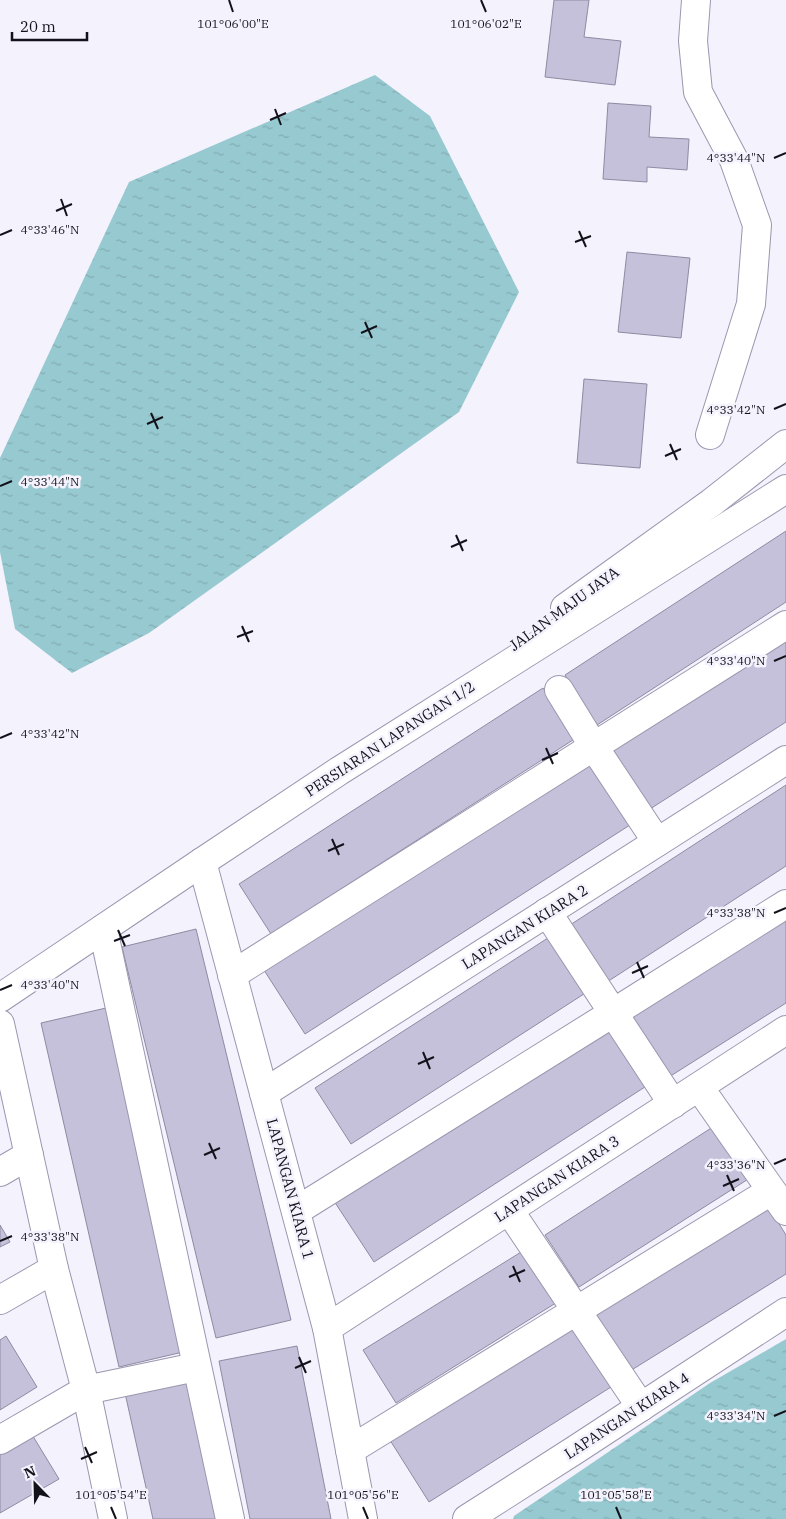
<svg xmlns="http://www.w3.org/2000/svg" width="786" height="1519" viewBox="0 0 786 1519" font-family="'IBM Plex Serif',serif">
<style>
.water{fill:url(#water-ripples)}
.building{fill:#c5c1da;stroke:#8e8aa2}
.lines{fill:none;stroke-linecap:round;stroke-linejoin:round}
.minor-casing{stroke:#9b97af;stroke-width:30}
.minor{stroke:#fff;stroke-width:28}
.ticks{fill:none;stroke:#13121a;stroke-width:2}
.labels{text-anchor:middle;stroke-width:5;stroke-linejoin:round;paint-order:stroke}
.street-label{font-size:15px;fill:#13121a;stroke:#f4f2fd}
.ticks-label{font-size:12px;text-anchor:middle;fill:#13121a;stroke:#f4f2fd;stroke-width:5;stroke-linejoin:round;paint-order:stroke}
</style>
<defs>
<pattern id="water-ripples" width="26" height="14" patternUnits="userSpaceOnUse" patternTransform="scale(1.25)"><rect width="26" height="14" fill="#97c9d0"/><path d="M2 4q2-2 4 0t4 0M15 11q2-2 4 0t4 0" fill="none" stroke="#81acb2"/></pattern>
</defs>
<rect width="100%" height="100%" fill="#f4f2fd"/>
<g class="water">
<path d="M375 75 430 116 519 292 459 412 149 633 72 673 15 629 0 552V458L129 182Z"/>
<path d="M786 1339V1519H513L514 1516 710 1383Z"/>
</g>
<g class="building">
<path d="M554 0H589L584 37 621 41 615 85 545 77Z"/>
<path d="M608 103 651 106 649 137 689 139 687 170 647 167V182L603 179Z"/>
<path d="M627 252 690 258 681 338 618 332Z"/>
<path d="M584 379 647 384 640 468 577 463Z"/>
<path d="M786 531V602L597 725 565 675Z"/>
<path d="M786 634V722L650 809 610 746Z"/>
<path d="M543 688 576 738 271 934 239 884Z"/>
<path d="M590 756 633 823 305 1034 262 967Z"/>
<path d="M786 785V866L607 982 570 925Z"/>
<path d="M786 909V1003L669 1077 627 1010Z"/>
<path d="M196 929 291 1320 216 1338 122 947Z"/>
<path d="M551 936 587 992 351 1144 315 1088Z"/>
<path d="M106 1008 183 1352 119 1367 41 1023Z"/>
<path d="M607 1021 648 1085 374 1262 332 1198Z"/>
<path d="M719 1123 753 1176 579 1287 545 1235Z"/>
<path d="M763 1198 786 1235V1274L630 1371 590 1307Z"/>
<path d="M0 1225 10 1242 0 1247Z"/>
<path d="M526 1249 559 1301 396 1403 363 1350Z"/>
<path d="M569 1322 611 1387 429 1502 388 1437Z"/>
<path d="M6 1336 37 1387 0 1410V1340Z"/>
<path d="M297 1346 331 1519H250L219 1361Z"/>
<path d="M184 1370 217 1519H153L123 1384Z"/>
<path d="M28 1428 59 1479 0 1513V1444Z"/>
</g>
<g class="lines">
<defs>
<g id="minor">
<path d="M696 0 693 41 698 92 734 160 757 225 751 304 710 435"/>
<path d="M565 608 711 503 786 444"/>
<path d="M559 690 594 747 657 842"/>
<path d="M202 862 327 1328 363 1519"/>
<path d="M547 912 673 1104"/>
<path d="M103 929 230 1519"/>
<path d="M232 975 786 625"/>
<path d="M0 998 202 862 339 771 786 489"/>
<path d="M0 1024 54 1269 86 1390 113 1519"/>
<path d="M699 1087 786 1211"/>
<path d="M264 1093 786 760"/>
<path d="M0 1172 29 1155"/>
<path d="M509 1210 641 1407"/>
<path d="M296 1211 613 1013 786 904"/>
<path d="M0 1300 54 1269"/>
<path d="M327 1328 786 1030"/>
<path d="M0 1440 86 1390 196 1367"/>
<path d="M350 1450 771 1191"/>
<path d="M467 1519 575 1450 786 1312"/>
</g>
</defs>
<use href="#minor" class="minor-casing"/>
<use href="#minor" class="minor"/>
</g>
<path class="ticks" d="M229 0 233 12M481 0 486 12M275 109 281 125M270 120 286 113M774 158 786 153M61 199 67 216M56 211 72 204M579 231 586 247M0 235 12 230M575 242 591 236M365 322 372 338M361 333 377 326M774 409 786 404M151 413 158 429M147 424 163 417M670 444 677 460M665 456 681 449M0 486 12 481M456 535 463 551M451 547 467 540M242 626 249 642M237 637 253 631M774 661 786 656M0 738 12 733M546 748 553 764M542 760 558 753M332 839 339 855M328 851 344 844M774 913 786 908M118 930 125 946M114 941 130 935M637 962 644 978M632 973 648 966M0 990 12 985M423 1052 430 1069M418 1064 434 1057M209 1143 216 1159M204 1155 220 1148M774 1164 786 1159M727 1175 734 1191M723 1186 739 1179M0 1241 12 1236M513 1266 520 1282M509 1277 525 1270M299 1357 306 1373M295 1368 311 1361M774 1416 786 1411M85 1447 92 1463M81 1459 97 1452M111 1507 116 1519M363 1507 368 1519M616 1507 621 1519"/>
<g class="labels">
<g class="street-label">
<text transform="translate(564 609) rotate(-36)" y="5">JALAN MAJU JAYA</text>
<text transform="translate(390 739) rotate(-33)" y="5">PERSIARAN LAPANGAN 1/2</text>
<text transform="translate(525 927) rotate(-32)" y="5">LAPANGAN KIARA 2</text>
<text transform="translate(557 1179) rotate(-33)" y="5">LAPANGAN KIARA 3</text>
<text transform="translate(290 1189) rotate(75)" y="5">LAPANGAN KIARA 1</text>
<text transform="translate(627 1416) rotate(-33)" y="5">LAPANGAN KIARA 4</text>
</g>
</g>
<g class="ticks-label">
<text x="233" y="28">101°06'00"E</text>
<text x="486" y="28">101°06'02"E</text>
<text x="736" y="162">4°33'44"N</text>
<text x="50" y="234">4°33'46"N</text>
<text x="736" y="414">4°33'42"N</text>
<text x="50" y="486">4°33'44"N</text>
<text x="736" y="665">4°33'40"N</text>
<text x="50" y="738">4°33'42"N</text>
<text x="736" y="917">4°33'38"N</text>
<text x="50" y="989">4°33'40"N</text>
<text x="736" y="1169">4°33'36"N</text>
<text x="50" y="1241">4°33'38"N</text>
<text x="736" y="1420">4°33'34"N</text>
<text x="111" y="1499">101°05'54"E</text>
<text x="363" y="1499">101°05'56"E</text>
<text x="616" y="1499">101°05'58"E</text>
</g>
<g transform="translate(35 1484) rotate(337)" stroke="#f4f2fd" stroke-width="4" paint-order="stroke">
<path d="M0-4L9 19L0 12L-9 19Z" fill="#13121a"/>
<text y="-8" font-size="14" font-weight="bold" text-anchor="middle" fill="#13121a">N</text>
</g>
<path d="M12 32v8h75v-8" fill="none" stroke="#13121a" stroke-width="2.5"/>
<text x="20" y="32" font-size="15" fill="#13121a" stroke="#f4f2fd" stroke-width="4" paint-order="stroke">20 m</text>
</svg>
